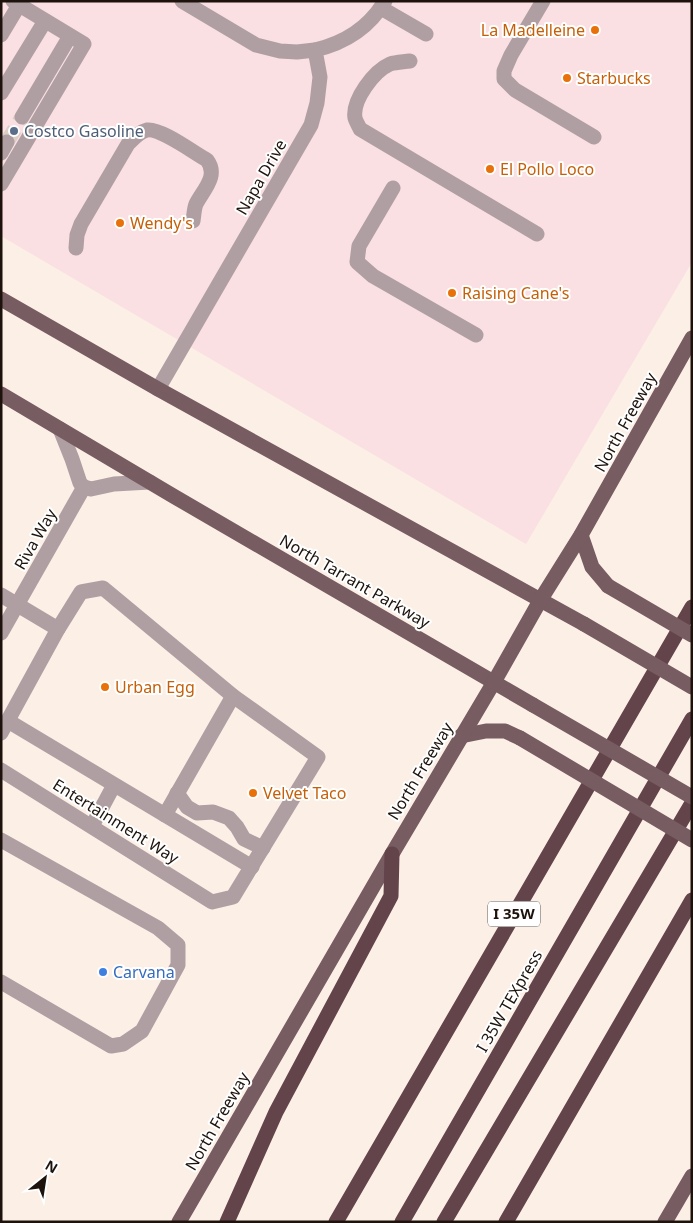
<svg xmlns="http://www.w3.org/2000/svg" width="693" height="1223" viewBox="0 0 693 1223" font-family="'Noto Sans',sans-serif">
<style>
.commercial{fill:#fadfe3}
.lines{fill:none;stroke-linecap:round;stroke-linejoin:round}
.minor-tunnel{stroke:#dacec5;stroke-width:15;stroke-dasharray:15 8;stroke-linecap:butt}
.minor{stroke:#af9fa2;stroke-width:15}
.major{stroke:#775c61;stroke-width:15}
.highway{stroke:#63444a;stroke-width:15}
.major-bridge{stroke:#775c61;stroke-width:15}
.food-dot{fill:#e8710a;stroke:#fff;stroke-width:2}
.service-dot{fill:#5c6f8a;stroke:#fff;stroke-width:2}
.shop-dot{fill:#3f7fe0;stroke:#fff;stroke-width:2}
.labels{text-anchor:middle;stroke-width:4;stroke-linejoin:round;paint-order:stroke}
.shield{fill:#fff;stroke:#615a55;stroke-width:1}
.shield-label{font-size:15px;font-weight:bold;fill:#1d130c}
.food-label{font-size:16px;fill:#c56008;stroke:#fff;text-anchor:start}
.service-label{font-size:16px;fill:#4e5e75;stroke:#fff;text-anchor:start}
.street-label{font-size:16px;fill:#1d130c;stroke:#fff}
.shop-label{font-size:16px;fill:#366cbe;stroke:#fff;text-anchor:start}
</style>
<rect width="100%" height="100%" fill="#fbefe6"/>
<path class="commercial" d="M1 1H692V262L526 544 1 236Z"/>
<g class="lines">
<path class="minor-tunnel" d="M7 142 22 117"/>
<g class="minor">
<path d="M182 1 256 45 280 51 297 52 315 50"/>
<path d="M543 1 511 55 504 71V79L515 90 594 137"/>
<path d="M381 8 426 34"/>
<path d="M1 35 19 5"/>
<path d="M410 61C403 62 396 62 390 64 374 71 352 100 355 118 356 122 359 126 360 129L537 234"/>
<path d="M1 93 45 21"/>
<path d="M22 117 70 36"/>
<path d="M1 153 7 142"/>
<path d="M1 184 84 44 13 1"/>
<path d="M393 188 359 246 357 262 373 276 476 335"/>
<path d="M76 248 77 235 81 224 128 144C134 138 139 132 147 130 161 128 194 153 207 160 219 176 203 190 196 204 194 209 194 215 193 221"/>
<path d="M158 389 311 125 317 103 320 77 315 50C345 43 369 28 385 1"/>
<path d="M60 429 72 459 80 483 84 487 91 489 114 484 150 482"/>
<path d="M1 595 58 629"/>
<path d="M1 633 84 487"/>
<path d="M8 721 252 867"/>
<path d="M1 733 58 629 81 592 103 588 233 696 318 757 233 897 212 902 1 770"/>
<path d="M177 793 187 807 197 813 213 812 229 818 237 827 244 839 263 848"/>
<path d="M165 815 233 696"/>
<path d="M92 826 114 785"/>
<path d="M1 840 158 928 178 945V965L142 1031 123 1044 111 1046 1 982"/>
</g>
<g class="major">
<path d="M1 299 158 389 584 624"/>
<path d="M1 394 175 497 533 705"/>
<path d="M581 535 592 567 608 586"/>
<path d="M461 736 486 731H505L520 738"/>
<path d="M179 1222 392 854 494 682 541 599 581 535 692 338"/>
<path d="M665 1222 692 1176"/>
</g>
<g class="highway">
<path d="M227 1222 276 1112 391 896 392 854"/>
<path d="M336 1222 692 607"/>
<path d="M402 1222 692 719"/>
<path d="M444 1222 692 803"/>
<path d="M506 1222 692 900"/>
</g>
<g class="major-bridge">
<path d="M608 586 692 635"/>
<path d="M584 624 692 687"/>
<path d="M533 705 692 797"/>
<path d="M520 738 692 840"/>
</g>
</g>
<g class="food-dot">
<circle cx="595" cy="30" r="5"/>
<circle cx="567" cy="78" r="5"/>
<circle cx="490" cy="169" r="5"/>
<circle cx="120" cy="223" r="5"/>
<circle cx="452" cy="293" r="5"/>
<circle cx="105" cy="687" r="5"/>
<circle cx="253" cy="793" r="5"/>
</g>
<circle class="service-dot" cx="14" cy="131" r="5"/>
<circle class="shop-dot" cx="103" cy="972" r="5"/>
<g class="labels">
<rect class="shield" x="488" y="901.5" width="52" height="25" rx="4"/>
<g class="shield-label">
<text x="514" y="919">I 35W</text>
</g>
<g class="food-label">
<text x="585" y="36" text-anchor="end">La Madelleine</text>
<text x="577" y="84">Starbucks</text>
<text x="500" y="175">El Pollo Loco</text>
<text x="130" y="229">Wendy's</text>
<text x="462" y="299">Raising Cane's</text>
<text x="115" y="693">Urban Egg</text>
<text x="263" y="799">Velvet Taco</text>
</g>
<g class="service-label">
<text x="24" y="137">Costco Gasoline</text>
</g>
<g class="street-label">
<text transform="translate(261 177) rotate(-60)" y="6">Napa Drive</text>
<text transform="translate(625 422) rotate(-61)" y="6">North Freeway</text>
<text transform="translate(35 539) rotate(-60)" y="6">Riva Way</text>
<text transform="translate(355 581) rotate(30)" y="6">North Tarrant Parkway</text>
<text transform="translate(420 771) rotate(-59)" y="6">North Freeway</text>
<text transform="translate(116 821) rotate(32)" y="6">Entertainment Way</text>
<text transform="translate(509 1001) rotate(-60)" y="6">I 35W TEXpress</text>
<text transform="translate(217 1121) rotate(-60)" y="6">North Freeway</text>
</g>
<g class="shop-label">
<text x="113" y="978">Carvana</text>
</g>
</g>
<rect width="693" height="1223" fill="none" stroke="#1d130c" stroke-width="5"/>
<g transform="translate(45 1178) rotate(30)" stroke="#ffffff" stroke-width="4" paint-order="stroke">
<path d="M0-4L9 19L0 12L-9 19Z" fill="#1d130c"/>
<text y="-8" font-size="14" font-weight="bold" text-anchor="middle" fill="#1d130c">N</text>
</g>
</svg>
